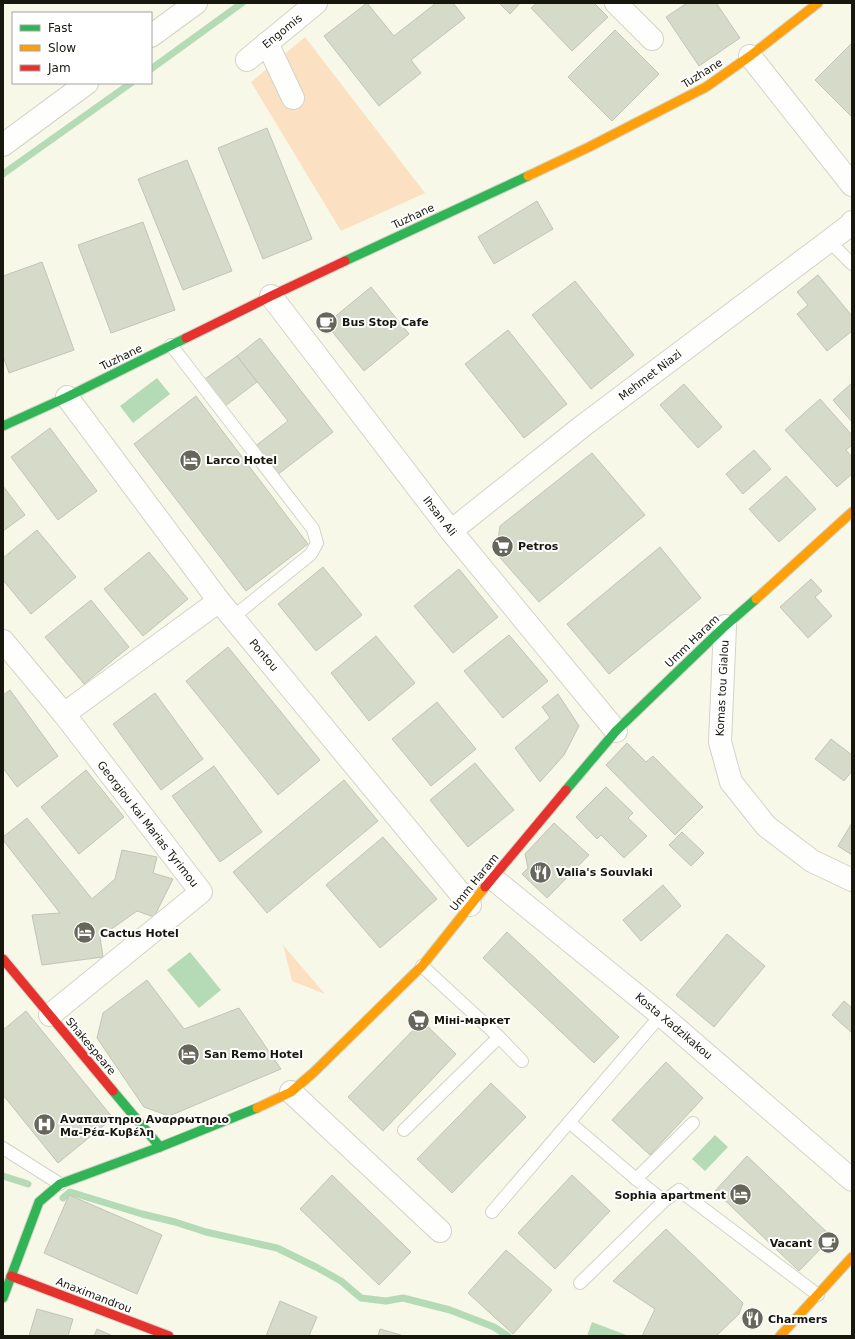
<svg xmlns="http://www.w3.org/2000/svg" width="855" height="1339" viewBox="0 0 855 1339" font-family="'DejaVu Sans',sans-serif">
<style>
.green{fill:#fbe1c2}
.water{fill:#b4dab6}
.lines{fill:none;stroke-linecap:round;stroke-linejoin:round}
.stream{stroke:#b4dab6;stroke-width:7}
.building{fill:#d5dac9;stroke:#c2c4b9}
.lane-casing{stroke:#d3d3c7;stroke-width:14}
.street-casing{stroke:#d3d3c7;stroke-width:24}
.fast-casing{stroke:#d3d3c7;stroke-width:11}
.slow-casing{stroke:#d3d3c7;stroke-width:11}
.jam-casing{stroke:#d3d3c7;stroke-width:11}
.lane{stroke:#fefefc;stroke-width:12}
.street{stroke:#fefefc;stroke-width:22}
.fast{stroke:#30b455;stroke-width:9}
.slow{stroke:#ff9f0a;stroke-width:9}
.jam{stroke:#e5322d;stroke-width:9}
.labels{text-anchor:middle;stroke-width:4;stroke-linejoin:round;paint-order:stroke}
.street-label{font-size:11px;fill:#17170e;stroke:#fff}
.poi-label{font-size:11px;font-weight:bold;fill:#17170e;stroke:#fff;text-anchor:start}
</style>
<rect width="100%" height="100%" fill="#f8f8e9"/>
<g class="green">
<path d="M305 37 425 193 341 231 251 82Z"/>
<path d="M283 945 325 994 292 981Z"/>
</g>
<g class="water">
<path d="M157 378 170 394 133 423 120 406Z"/>
<path d="M190 952 221 990 199 1008 167 970Z"/>
<path d="M715 1135 728 1147 705 1171 692 1159Z"/>
<path d="M592 1322 629 1336H587Z"/>
</g>
<g class="lines">
<g class="stream">
<path d="M151 69 242 3"/>
<path d="M3 174 131 83"/>
<path d="M3 1176 28 1184"/>
<path d="M63 1198 70 1192 142 1214 175 1222 206 1232 277 1248 316 1267 341 1281 361 1298 386 1301 403 1298 450 1310 494 1327 508 1336"/>
</g>
</g>
<g class="building">
<path d="M367 3 394 36 436 3H453L465 18 411 60 421 73 379 106 324 36Z"/>
<path d="M499 3H520L510 14Z"/>
<path d="M537 3H594L608 17 572 51 531 8Z"/>
<path d="M687 3H716L740 38 699 66 666 17Z"/>
<path d="M615 30 659 74 612 121 568 77Z"/>
<path d="M852 43V117L815 80Z"/>
<path d="M267 128 312 239 263 259 218 148Z"/>
<path d="M187 160 232 271 183 290 138 179Z"/>
<path d="M537 201 553 229 494 264 478 237Z"/>
<path d="M143 222 175 310 111 333 78 245Z"/>
<path d="M42 262 74 350 9 373 3 356V276Z"/>
<path d="M818 275 852 316V331L827 351 797 314 808 305 797 292Z"/>
<path d="M575 281 634 355 591 389 532 315Z"/>
<path d="M371 287 409 334 364 371 326 324Z"/>
<path d="M508 330 567 404 524 438 465 364Z"/>
<path d="M260 338 333 432 277 475 254 447 288 421 237 356Z"/>
<path d="M237 356 257 382 225 406 205 379Z"/>
<path d="M852 383V422L833 400Z"/>
<path d="M684 384 722 427 698 448 660 405Z"/>
<path d="M196 396 308 544 246 591 134 444Z"/>
<path d="M820 399 852 435V445L846 450 852 457V474L837 487 785 430Z"/>
<path d="M50 428 97 491 58 520 11 457Z"/>
<path d="M754 450 771 469 743 494 726 474Z"/>
<path d="M592 453 645 515 539 602 496 553 500 526Z"/>
<path d="M786 476 816 509 779 542 749 509Z"/>
<path d="M3 486 25 515 3 531Z"/>
<path d="M37 530 76 577 31 614 3 580V558Z"/>
<path d="M660 547 701 598 609 674 567 624Z"/>
<path d="M149 552 188 599 143 636 104 589Z"/>
<path d="M323 567 362 615 316 651 278 604Z"/>
<path d="M459 569 498 617 453 653 414 606Z"/>
<path d="M811 579 822 591 815 597 832 616 808 638 780 607Z"/>
<path d="M91 600 129 647 84 684 45 637Z"/>
<path d="M509 635 548 681 503 718 464 671Z"/>
<path d="M376 636 415 683 369 721 331 673Z"/>
<path d="M228 647 320 760 278 795 186 681Z"/>
<path d="M10 690 58 756 17 787 3 768V695Z"/>
<path d="M155 693 203 759 161 790 113 724Z"/>
<path d="M558 694 579 726 564 755 540 782 515 748 550 718 542 707Z"/>
<path d="M437 702 476 749 431 786 392 739Z"/>
<path d="M831 739 852 755V771L844 781 815 759Z"/>
<path d="M627 743 646 762 653 756 703 807 675 835 606 765Z"/>
<path d="M475 763 514 810 468 847 430 800Z"/>
<path d="M214 766 262 832 220 862 172 796Z"/>
<path d="M86 770 124 817 79 854 41 807Z"/>
<path d="M344 780 378 821 267 913 233 872Z"/>
<path d="M606 787 633 813 628 818 647 836 624 858 601 835 597 839 576 817Z"/>
<path d="M27 818 92 899 115 879 122 850 157 857 153 873 173 879 154 917 137 911 100 937 103 957 42 965 32 915 60 913 3 840V837Z"/>
<path d="M554 823 589 855 547 898 522 874 528 868 525 854Z"/>
<path d="M852 823V855L838 846Z"/>
<path d="M682 832 704 853 691 866 669 845Z"/>
<path d="M383 837 437 899 380 948 326 885Z"/>
<path d="M663 885 681 906 641 941 623 920Z"/>
<path d="M507 932 619 1037 594 1063 483 958Z"/>
<path d="M727 934 765 966 714 1027 676 995Z"/>
<path d="M147 980 184 1029 239 1008 281 1069 169 1116 144 1107 97 1038 103 1013Z"/>
<path d="M844 1001 852 1008V1033L832 1015Z"/>
<path d="M26 1011 113 1118 58 1163 3 1095V1030Z"/>
<path d="M422 1021 456 1054 383 1131 348 1097Z"/>
<path d="M666 1062 703 1098 650 1155 612 1120Z"/>
<path d="M491 1083 526 1117 452 1193 417 1159Z"/>
<path d="M747 1156 832 1237 799 1271 715 1191Z"/>
<path d="M332 1175 411 1252 379 1285 300 1209Z"/>
<path d="M572 1175 610 1211 555 1269 518 1233Z"/>
<path d="M69 1195 162 1235 137 1294 44 1253Z"/>
<path d="M666 1229 743 1303 739 1314 716 1336H642L655 1309 613 1281Z"/>
<path d="M506 1250 552 1290 513 1334 468 1293Z"/>
<path d="M280 1301 317 1317 309 1336H266Z"/>
<path d="M37 1309 73 1319 68 1336H29Z"/>
<path d="M97 1329 113 1336H94Z"/>
<path d="M380 1329 401 1335V1336H378Z"/>
</g>
<g class="lines">
<defs>
<g id="lane">
<path d="M829 241 852 264"/>
<path d="M171 345 313 529 317 543 311 554 233 617"/>
<path d="M422 966 499 1037 522 1061"/>
<path d="M569 1122 636 1179 664 1201"/>
<path d="M404 1130 499 1037"/>
<path d="M3 1148 60 1184"/>
<path d="M636 1179 693 1123"/>
<path d="M492 1212 661 1015"/>
<path d="M580 1283 664 1201 679 1190 818 1295"/>
</g>
<g id="street">
<path d="M616 3 652 39"/>
<path d="M151 36 196 3"/>
<path d="M267 43 293 98"/>
<path d="M750 56 852 185"/>
<path d="M247 60 316 3"/>
<path d="M3 145 87 83"/>
<path d="M271 296 451 531 616 731"/>
<path d="M67 397 219 601 470 905"/>
<path d="M451 531 584 425 829 241 850 225 852 222"/>
<path d="M725 626 720 742 731 782 766 826 812 861 852 880"/>
<path d="M3 641 64 714 201 892 50 1015"/>
<path d="M64 714 219 601"/>
<path d="M492 878 661 1015 852 1180"/>
<path d="M291 1092 440 1231"/>
</g>
<g id="fast">
<path d="M345 261 528 176"/>
<path d="M3 426 67 397 186 338"/>
<path d="M566 790 616 731 725 626 756 599"/>
<path d="M113 1091 160 1147"/>
<path d="M3 1298 39 1202 60 1184 160 1147 257 1108"/>
</g>
<g id="slow">
<path d="M528 176 589 147 706 87 750 56 818 3"/>
<path d="M756 599 852 512"/>
<path d="M257 1108 291 1092 314 1072 422 966 485 887"/>
<path d="M780 1336 852 1257"/>
</g>
<g id="jam">
<path d="M186 338 271 296 345 261"/>
<path d="M485 887 566 790"/>
<path d="M3 959 113 1091"/>
<path d="M11 1276 169 1336"/>
</g>
</defs>
<use href="#lane" class="lane-casing"/>
<use href="#street" class="street-casing"/>
<use href="#fast" class="fast-casing"/>
<use href="#slow" class="slow-casing"/>
<use href="#jam" class="jam-casing"/>
<use href="#lane" class="lane"/>
<use href="#street" class="street"/>
<use href="#fast" class="fast"/>
<use href="#slow" class="slow"/>
<use href="#jam" class="jam"/>
</g>
<defs>
<symbol id="cafe-disc" viewBox="-11 -11 22 22"><circle r="9.5" fill="#66665b" stroke="#fff"/><path d="M-5.5-4.5H6V0H3Q3 3.5 0 3.5H-2.5Q-5.5 3.5-5.5 0ZM3-3.2v2h1.7v-2ZM-6 4.5H4V6H-6Z" fill="#fff"/></symbol>
<symbol id="hotel-disc" viewBox="-11 -11 22 22"><circle r="9.5" fill="#66665b" stroke="#fff"/><path d="M-6-4.5h1.5V1H6V5H4.5V3h-9V5H-6ZM-4 0a1.8 1.8 0 1 1 3.6 0ZM.5 0V-2.5h3Q6-2.5 6 0Z" fill="#fff"/></symbol>
<symbol id="supermarket-disc" viewBox="-11 -11 22 22"><circle r="9.5" fill="#66665b" stroke="#fff"/><path d="M-6-5.5h2.5l.6 2H6L4.5 2H-2.5L-4.4-4H-6ZM-1.5 3.2a1.3 1.3 0 1 0 .1 0ZM3 3.2a1.3 1.3 0 1 0 .1 0Z" fill="#fff"/></symbol>
<symbol id="restaurant-disc" viewBox="-11 -11 22 22"><circle r="9.5" fill="#66665b" stroke="#fff"/><path d="M-5-6h1v4h1v-4h1v4h1v-4h1v5L-1.5 .5V6h-2V.5L-5-1ZM5-6V6H3V1.5H1.5Q1.5-4 5-6Z" fill="#fff"/></symbol>
<symbol id="hospital-disc" viewBox="-11 -11 22 22"><circle r="9.5" fill="#66665b" stroke="#fff"/><path d="M-5-5h3v3.5h4V-5h3V5h-3V1.5h-4V5h-3Z" fill="#fff"/></symbol>
</defs>
<g fill-rule="evenodd">
<use href="#cafe-disc" x="314" y="310" width="25" height="25"/>
<use href="#hotel-disc" x="178" y="448" width="25" height="25"/>
<use href="#supermarket-disc" x="490" y="534" width="25" height="25"/>
<use href="#restaurant-disc" x="528" y="860" width="25" height="25"/>
<use href="#hotel-disc" x="72" y="920" width="25" height="25"/>
<use href="#supermarket-disc" x="406" y="1008" width="25" height="25"/>
<use href="#hotel-disc" x="176" y="1042" width="25" height="25"/>
<use href="#hospital-disc" x="32" y="1112" width="25" height="25"/>
<use href="#hotel-disc" x="728" y="1182" width="25" height="25"/>
<use href="#cafe-disc" x="816" y="1230" width="25" height="25"/>
<use href="#restaurant-disc" x="740" y="1306" width="25" height="25"/>
</g>
<g class="labels">
<g class="street-label">
<text transform="translate(282 31) rotate(-39)" y="4">Engomis</text>
<text transform="translate(702 73) rotate(-32)" y="4">Tuzhane</text>
<text transform="translate(413 216) rotate(-25)" y="4">Tuzhane</text>
<text transform="translate(121 357) rotate(-26)" y="4">Tuzhane</text>
<text transform="translate(650 375) rotate(-37)" y="4">Mehmet Niazi</text>
<text transform="translate(440 516) rotate(52)" y="4">Ihsan Ali</text>
<text transform="translate(692 641) rotate(-44)" y="4">Umm Haram</text>
<text transform="translate(264 655) rotate(50)" y="4">Pontou</text>
<text transform="translate(722 688) rotate(-87)" y="4">Komas tou Gialou</text>
<text transform="translate(148 824) rotate(52)" y="4">Georgiou kai Marias Tyrimou</text>
<text transform="translate(474 882) rotate(-51)" y="4">Umm Haram</text>
<text transform="translate(674 1026) rotate(40)" y="4">Kosta Xadzikakou</text>
<text transform="translate(91 1046) rotate(50)" y="4">Shakespeare</text>
<text transform="translate(94 1295) rotate(21)" y="4">Anaximandrou</text>
</g>
<g class="poi-label">
<text x="342" y="326">Bus Stop Cafe</text>
<text x="206" y="464">Larco Hotel</text>
<text x="518" y="550">Petros</text>
<text x="556" y="876">Valia's Souvlaki</text>
<text x="100" y="937">Cactus Hotel</text>
<text x="434" y="1024">Міні-маркет</text>
<text x="204" y="1058">San Remo Hotel</text>
<text x="60" y="1123">Αναπαυτηριο Αναρρωτηριο<tspan x="60" dy="13">Μα-Ρέα-Κυβέλη</tspan></text>
<text x="726" y="1199" text-anchor="end">Sophia apartment</text>
<text x="812" y="1247" text-anchor="end">Vacant</text>
<text x="768" y="1323">Charmers</text>
</g>
</g>
<rect width="855" height="1339" fill="none" stroke="#17170e" stroke-width="8"/>
<rect x="12" y="12" width="140" height="72" fill="#ffffff" stroke="#a2a29f"/>
<rect x="20" y="25" width="20" height="6" fill="#30b455" stroke="#a2a29f"/>
<text x="48" y="32" font-size="12" fill="#17170e">Fast</text>
<rect x="20" y="45" width="20" height="6" fill="#ff9f0a" stroke="#a2a29f"/>
<text x="48" y="52" font-size="12" fill="#17170e">Slow</text>
<rect x="20" y="65" width="20" height="6" fill="#e5322d" stroke="#a2a29f"/>
<text x="48" y="72" font-size="12" fill="#17170e">Jam</text>
</svg>
